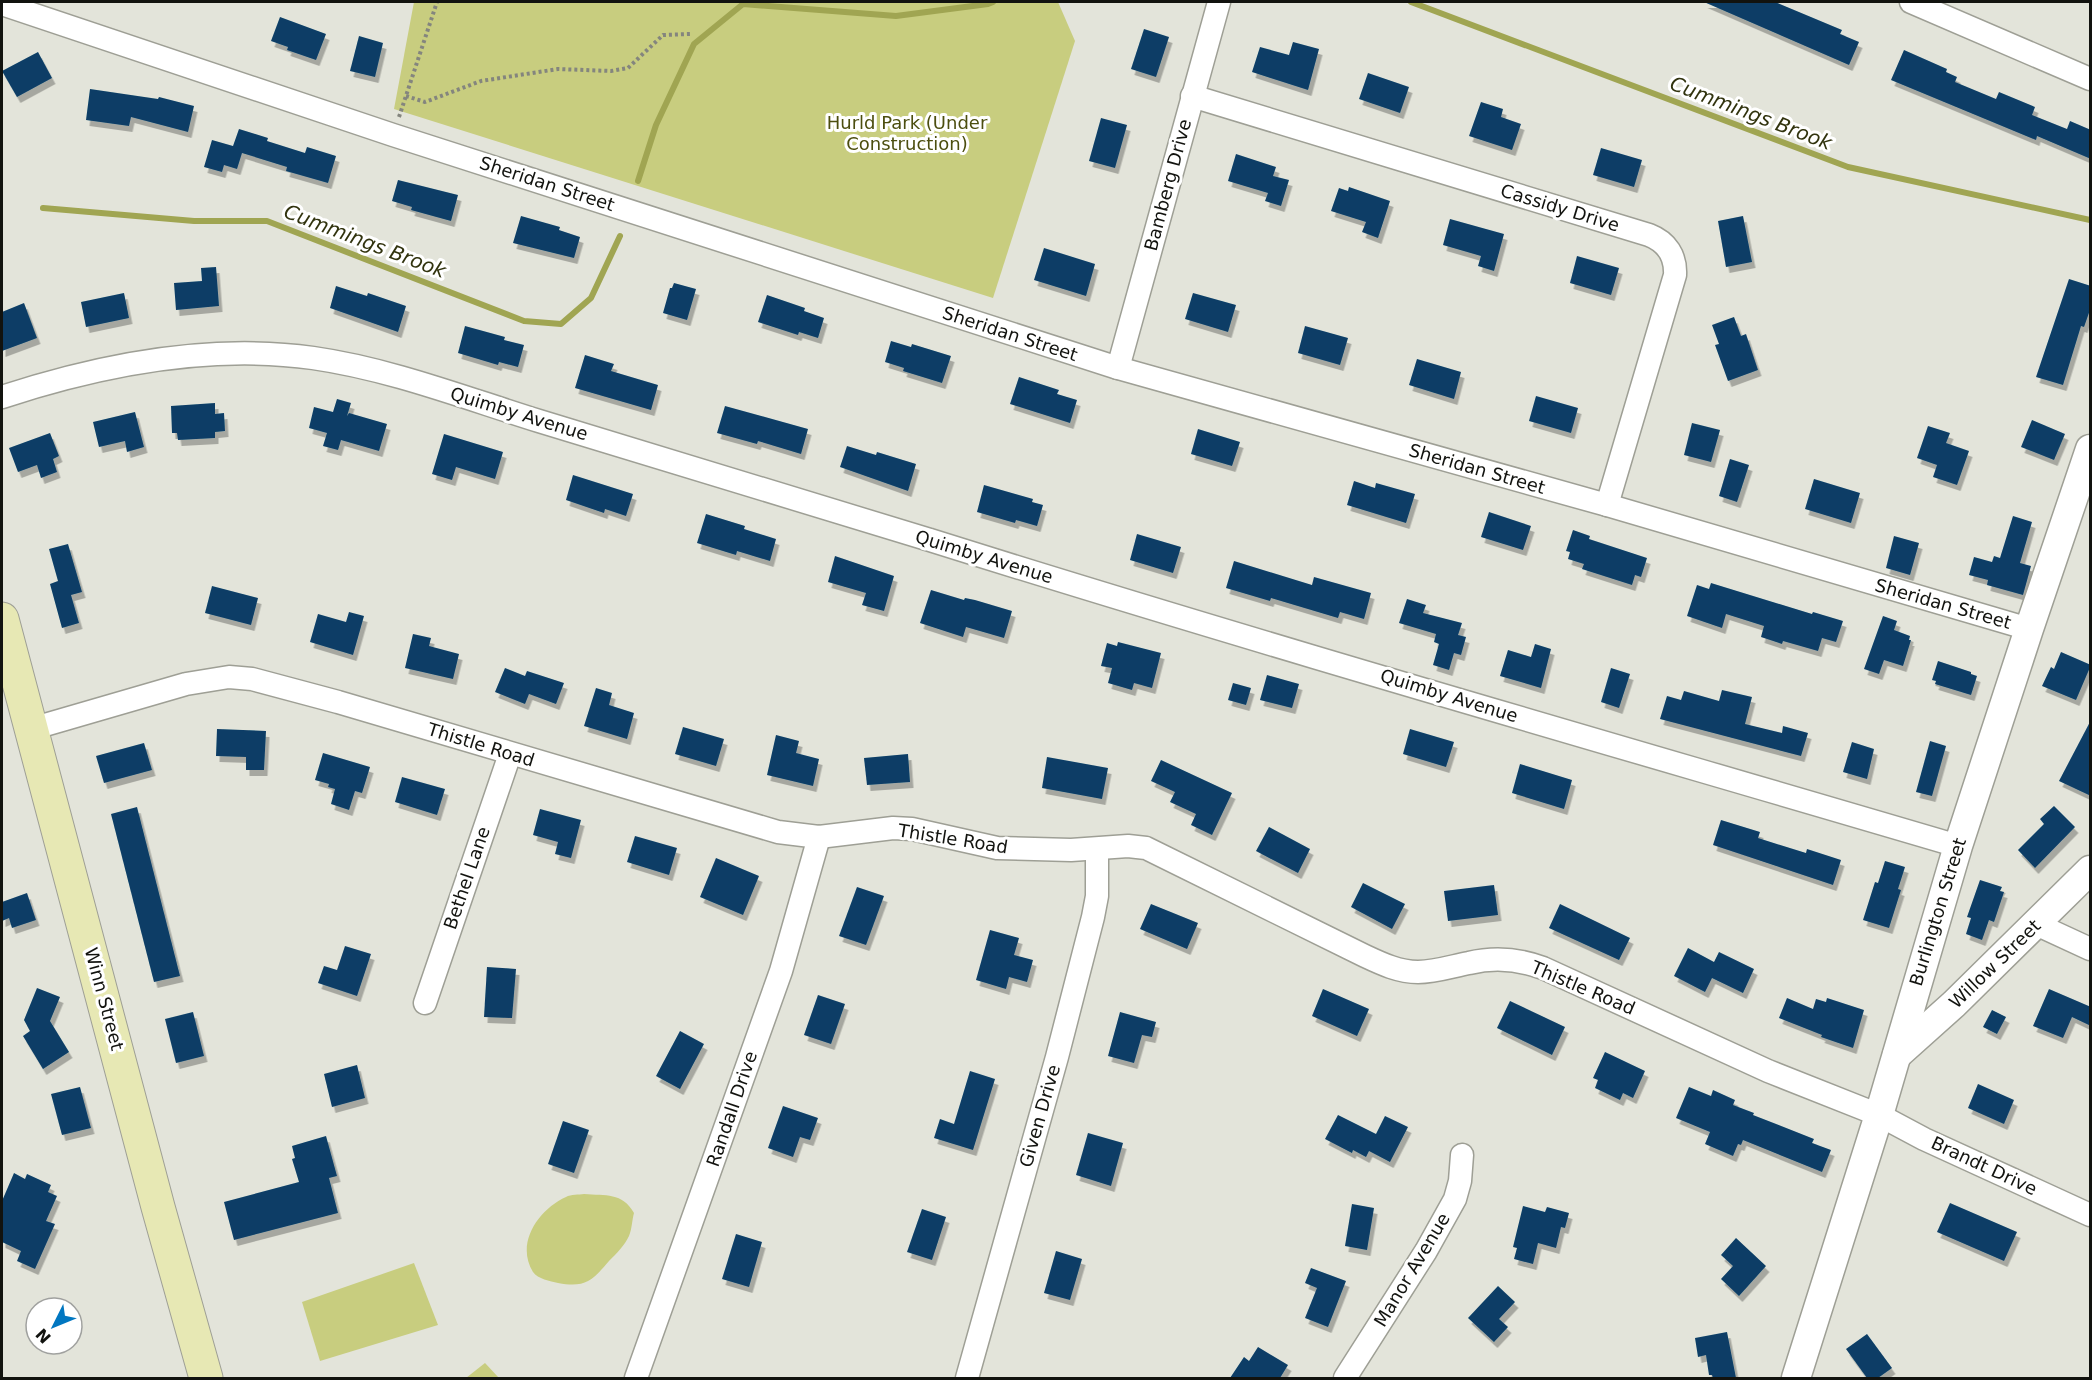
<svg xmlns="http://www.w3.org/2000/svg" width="2092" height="1380" viewBox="0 0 2092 1380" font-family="'DejaVu Sans',sans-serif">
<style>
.green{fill:#c8cd7f}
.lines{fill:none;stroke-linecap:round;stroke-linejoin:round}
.stream{stroke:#a0a552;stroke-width:6}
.building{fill:#093e66;filter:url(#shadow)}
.minor-casing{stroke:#9e9f95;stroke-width:25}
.tertiary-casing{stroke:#9e9f95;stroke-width:31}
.secondary-casing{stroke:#9e9f95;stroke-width:35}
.path{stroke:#84857e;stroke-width:4;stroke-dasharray:3 3;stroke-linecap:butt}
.minor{stroke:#fff;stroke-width:22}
.tertiary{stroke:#fff;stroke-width:28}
.secondary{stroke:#e7e8b4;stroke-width:33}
.labels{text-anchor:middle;stroke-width:6;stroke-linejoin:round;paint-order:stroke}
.park-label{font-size:18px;fill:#4c4e0f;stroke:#fff}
.street-label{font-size:18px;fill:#12130f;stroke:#fff}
.water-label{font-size:20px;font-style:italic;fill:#31330e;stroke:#fff}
</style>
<defs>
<filter id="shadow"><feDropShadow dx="3.5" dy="6" stdDeviation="0" flood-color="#0004"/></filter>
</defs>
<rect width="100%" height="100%" fill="#e3e4da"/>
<g class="green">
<path d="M414 2H1058L1075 41 993 298 394 109Z"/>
<path d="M584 1194C606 1196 622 1192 634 1213 632 1220 632 1229 629 1236 625 1245 616 1254 609 1261 592 1281 585 1288 558 1283 550 1281 538 1279 533 1272 515 1243 539 1209 566 1197 571 1194 579 1195 584 1194Z"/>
<path d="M414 1263 438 1325 320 1361 302 1302Z"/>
<path d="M485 1363 499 1378H466Z"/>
</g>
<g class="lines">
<g class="stream">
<path d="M1411 2 1848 167 2090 220"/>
<path d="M638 181 656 125 694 44 743 4 896 16 988 4 993 2"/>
<path d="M43 208 194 221H267L524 321 561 324 591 298 620 236"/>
</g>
</g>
<g class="building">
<path d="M1704 2H1775L1842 30 1840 34 1859 42 1849 65Z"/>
<path d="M280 17 326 34 316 60 287 50 288 47 271 41Z"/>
<path d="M1144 29 1169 37 1156 77 1131 69Z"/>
<path d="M359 36 383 43 375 77 350 71Z"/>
<path d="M1293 42 1319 49 1308 90 1252 72 1260 47 1289 55Z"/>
<path d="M1904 50 1947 69 1946 72 1957 77 1955 82 1996 99 1999 92 2035 107 2032 115 2067 129 2070 121 2091 130V159L2037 136 2036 140 1891 80Z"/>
<path d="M38 52 52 78 17 97 2 71Z"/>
<path d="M1368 73 1409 87 1400 113 1359 99Z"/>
<path d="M90 89 158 99 159 97 194 106 188 132 131 117 129 126 86 120Z"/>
<path d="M1481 102 1503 109 1501 117 1521 124 1512 150 1469 136Z"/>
<path d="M1101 118 1127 125 1115 168 1089 161Z"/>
<path d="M239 129 268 138 267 141 305 153 307 147 336 156 328 183 286 171 287 167 242 153 237 169 224 165 222 172 204 167 212 140 233 146Z"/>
<path d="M1601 148 1642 160 1634 187 1593 175Z"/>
<path d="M1236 154 1276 167 1273 176 1289 180 1281 206 1265 201 1268 193 1228 181Z"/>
<path d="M398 180 458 195 451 221 411 210 412 207 392 201Z"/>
<path d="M1349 187 1390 201 1378 238 1362 232 1366 222 1331 211 1339 188 1348 191Z"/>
<path d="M521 216 560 227 559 230 580 237 574 258 513 243Z"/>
<path d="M1743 216 1752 262 1726 267 1718 221Z"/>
<path d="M1450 219 1504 234 1494 271 1478 266 1481 256 1443 245Z"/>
<path d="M1044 248 1095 264 1086 296 1034 280Z"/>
<path d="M1577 256 1619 268 1611 295 1570 283Z"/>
<path d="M216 267 219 306 176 310 174 283 202 281 201 268Z"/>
<path d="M2069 279 2091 286V307L2084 327 2081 326 2063 385 2036 377Z"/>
<path d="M674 283 696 289 687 320 663 313 670 288H672Z"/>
<path d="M336 286 367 296 368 293 406 306 398 332 330 308Z"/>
<path d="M124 293 129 318 86 327 81 302Z"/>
<path d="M1193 293 1236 305 1228 332 1185 319Z"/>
<path d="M767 295 805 308 804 311 824 318 818 338 799 332 798 335 758 322Z"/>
<path d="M24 303 37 338 2 351V312Z"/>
<path d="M1734 317 1741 336 1746 334 1758 370 1728 381 1715 345 1719 344 1712 325Z"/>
<path d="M465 326 505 337 504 340 524 345 518 367 499 362 498 365 458 353Z"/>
<path d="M1305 326 1348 338 1340 365 1298 353Z"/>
<path d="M891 341 911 347 912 344 951 356 942 383 903 371 904 368 885 362Z"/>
<path d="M585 355 614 364 611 371 658 385 651 410 575 388Z"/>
<path d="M1417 359 1461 372 1454 399 1409 385Z"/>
<path d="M1019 377 1059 390 1057 394 1077 400 1070 423 1010 404Z"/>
<path d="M1536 396 1578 408 1571 433 1529 421Z"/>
<path d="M337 399 351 403 347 416 349 413 387 424 379 451 341 440 338 450 323 446 327 433 309 428 314 407 333 412Z"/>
<path d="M215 403V414L224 413 225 431 215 432V438L178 440 177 433H172L171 406Z"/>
<path d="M725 406 808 429 801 454 758 441 757 444 717 433Z"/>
<path d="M135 412 144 447 127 452 125 441 99 447 93 422Z"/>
<path d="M2032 420 2065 434 2054 460 2021 447Z"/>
<path d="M1692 423 1720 430 1711 462 1684 455Z"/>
<path d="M1928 426 1950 433 1946 443 1969 451 1957 485 1933 477 1937 465 1917 458Z"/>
<path d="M1198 429 1240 442 1232 466 1191 454Z"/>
<path d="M50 433 59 456 53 459 57 472 41 478 37 465 18 472 9 448Z"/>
<path d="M444 434 503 452 495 479 456 467 452 480 432 474Z"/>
<path d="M847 446 876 455 877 452 916 464 908 491 840 467Z"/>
<path d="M1730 459 1749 465 1737 502 1719 496Z"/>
<path d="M573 475 633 494 626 516 605 509 604 513 566 500Z"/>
<path d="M1814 479 1860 493 1851 523 1805 509Z"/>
<path d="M1354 481 1375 488 1376 483 1415 494 1406 523 1347 505Z"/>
<path d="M984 485 1033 499 1032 502 1043 505 1037 526 1016 520 1015 523 977 512Z"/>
<path d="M1489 512 1531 526 1523 550 1481 537Z"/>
<path d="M706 514 745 526 744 529 776 539 770 561 737 551 736 555 697 543Z"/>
<path d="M2013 516 2032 522 2020 563 2031 566 2023 595 1987 585 1988 580 1969 575 1974 557 1992 562 1994 556 2000 558Z"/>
<path d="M1573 530 1590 536 1589 539 1647 558 1641 577 1635 575 1632 585 1582 569 1584 564 1568 559 1570 552 1566 551Z"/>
<path d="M1137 534 1181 547 1173 573 1130 560Z"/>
<path d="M1894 536 1919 543 1910 575 1886 568Z"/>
<path d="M68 544 82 592 71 595 79 623 62 628 50 584 58 581 49 549Z"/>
<path d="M835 556 894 576 884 611 862 605 866 593 828 582Z"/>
<path d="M1234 561 1312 585 1314 577 1371 593 1364 619 1340 612 1338 618 1271 598 1270 601 1226 588Z"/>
<path d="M1711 583 1812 614 1813 612 1843 621 1836 642 1822 638 1818 651 1783 641 1782 644 1761 637 1764 626 1726 614 1722 628 1687 616 1697 585 1709 589Z"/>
<path d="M212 586 258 598 251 625 205 613Z"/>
<path d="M931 590 964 600 965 598 975 600 1012 611 1004 638 966 627 963 637 920 623Z"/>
<path d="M1407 599 1426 605 1423 613 1462 623 1458 635 1466 637 1461 655 1454 653 1449 670 1433 665 1439 644 1434 642 1436 634 1399 623Z"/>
<path d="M349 612 364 616 353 655 310 642 318 614 346 622Z"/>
<path d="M1883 616 1897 621 1894 630 1910 636 1909 640H1911L1903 666 1884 660 1879 674 1864 669Z"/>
<path d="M413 634 431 638 429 646 459 654 453 679 405 668Z"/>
<path d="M1118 642 1161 653 1152 688 1134 683 1132 690 1108 683 1112 668 1101 666 1107 643 1117 646Z"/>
<path d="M1535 644 1551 649 1541 688 1500 676 1508 650 1531 657Z"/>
<path d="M2061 652 2091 665 2076 700 2042 686 2051 667 2054 669Z"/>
<path d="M1938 661 1971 672V674L1977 676 1971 695 1935 684 1936 681 1932 680Z"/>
<path d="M505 668 525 676 527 671 564 683 556 704 529 694 525 704 495 692Z"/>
<path d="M1611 668 1630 674 1619 708 1601 702Z"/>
<path d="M1267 675 1299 684 1292 708 1260 700Z"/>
<path d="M1233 683 1251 688 1246 705 1228 700Z"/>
<path d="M596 688 612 693 609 705 634 713 627 739 584 726Z"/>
<path d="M1722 690 1752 697 1745 724 1782 733 1783 726 1808 733 1801 756 1660 719 1667 696 1681 700 1684 691 1719 701Z"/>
<path d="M2091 720V796L2059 781Z"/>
<path d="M683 727 724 739 716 766 675 754Z"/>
<path d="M217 729 266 731 264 770H246V757L216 756Z"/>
<path d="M1410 729 1454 742 1446 767 1403 754Z"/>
<path d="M776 735 799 741 796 753 819 759 813 786 767 775Z"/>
<path d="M1930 741 1946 746 1932 796 1916 792Z"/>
<path d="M1852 742 1874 749 1867 779 1843 772Z"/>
<path d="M144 743 152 770 104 783 96 756Z"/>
<path d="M323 753 370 767 362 793 355 791 349 810 331 804 335 789 328 787 329 784 315 780Z"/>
<path d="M908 754 910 782 867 785 864 758Z"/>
<path d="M1047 757 1108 768 1102 799 1042 788Z"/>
<path d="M1161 760 1232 793 1212 835 1191 825 1196 814 1170 802 1175 792 1151 781Z"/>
<path d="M1520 764 1572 780 1564 809 1512 793Z"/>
<path d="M402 777 445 789 437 815 395 802Z"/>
<path d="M2054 806 2075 827 2035 868 2018 850 2044 824 2040 819Z"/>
<path d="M137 807 180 976 154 982 111 814Z"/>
<path d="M540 809 581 820 571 858 555 854 558 842 533 835Z"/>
<path d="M1721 820 1760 832 1758 838 1806 853 1807 849 1841 860 1833 885 1713 845Z"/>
<path d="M1269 827 1310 849 1298 873 1256 851Z"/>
<path d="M635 836 677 848 669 875 627 862Z"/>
<path d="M716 858 759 876 743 915 700 897Z"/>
<path d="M1885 861 1905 867 1898 889 1901 890 1889 928 1863 920 1875 882 1878 883Z"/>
<path d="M1980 880 2002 887 2000 891 2004 892 1994 922 1989 920 1982 940 1966 934 1971 918 1967 917Z"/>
<path d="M1363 883 1405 904 1392 929 1351 907Z"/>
<path d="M1494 885 1498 915 1448 921 1444 891Z"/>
<path d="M857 887 884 896 866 945 839 936Z"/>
<path d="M27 893 36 920 12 928 9 918 2 921V902Z"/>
<path d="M1151 904 1198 923 1187 949 1140 929Z"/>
<path d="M1560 904 1630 938 1619 960 1549 928Z"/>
<path d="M990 930 1019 938 1014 955 1033 960 1027 982 1009 977 1006 989 976 980Z"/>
<path d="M345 946 371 954 357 996 318 983 324 966 337 970Z"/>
<path d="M1688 948 1714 962 1719 952 1754 969 1743 993 1712 978 1705 992 1674 976Z"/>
<path d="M487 967 516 969 512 1018 484 1017Z"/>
<path d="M37 988 60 997 50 1021 69 1052 43 1069 23 1036 30 1031 24 1020Z"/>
<path d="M1323 989 1369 1009 1357 1036 1312 1016Z"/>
<path d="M2049 989 2091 1007V1026L2072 1017 2063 1038 2033 1026Z"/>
<path d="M818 995 845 1004 831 1044 804 1035Z"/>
<path d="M1787 998 1813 1009 1816 999 1826 1002 1827 998 1864 1010 1853 1048 1821 1037 1822 1035 1779 1018Z"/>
<path d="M1510 1001 1565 1027 1552 1055 1497 1028Z"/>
<path d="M1992 1010 2006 1017 1997 1034 1983 1027Z"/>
<path d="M193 1012 204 1056 176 1063 165 1019Z"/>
<path d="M1120 1012 1156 1022 1152 1037 1142 1035 1134 1063 1108 1056Z"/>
<path d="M680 1031 704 1044 680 1089 656 1076Z"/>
<path d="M1605 1052 1645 1071 1633 1098 1623 1093 1620 1100 1595 1088 1598 1080 1593 1078Z"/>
<path d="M357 1065 365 1098 332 1107 324 1074Z"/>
<path d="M970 1071 995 1079 973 1150 934 1138 940 1119 954 1124Z"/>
<path d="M1978 1084 2014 1100 2004 1124 1968 1108Z"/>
<path d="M80 1087 91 1128 62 1135 51 1094Z"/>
<path d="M1689 1087 1711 1096 1713 1090 1735 1100 1733 1105 1754 1113 1753 1115 1814 1139 1812 1143 1831 1150 1822 1172 1743 1140 1741 1145 1738 1144 1733 1156 1705 1144 1710 1132 1676 1118Z"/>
<path d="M783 1106 818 1118 810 1140 800 1137 793 1157 768 1148Z"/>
<path d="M1338 1115 1376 1134 1385 1116 1408 1127 1390 1162 1369 1151 1366 1157 1353 1150 1352 1153 1325 1139Z"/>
<path d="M563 1121 589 1130 574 1173 548 1164Z"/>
<path d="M1088 1133 1123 1143 1111 1186 1076 1175Z"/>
<path d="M326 1136 337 1176 329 1178 338 1213 234 1240 224 1202 299 1182 292 1159 295 1158 292 1146Z"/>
<path d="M14 1173 25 1179 27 1174 51 1185 48 1192 57 1196 46 1221 55 1224 35 1269 17 1261 21 1251 2 1242V1201Z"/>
<path d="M1950 1203 2017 1232 2004 1261 1937 1232Z"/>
<path d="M1352 1204 1374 1208 1367 1250 1345 1246Z"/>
<path d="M1523 1206 1545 1212 1547 1207 1569 1213 1565 1228 1561 1227 1556 1248 1538 1243 1533 1264 1514 1259 1517 1248 1513 1247Z"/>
<path d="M922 1209 946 1217 932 1260 907 1252Z"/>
<path d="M736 1234 762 1242 749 1287 722 1279Z"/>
<path d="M1736 1238 1766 1266 1739 1296 1721 1279 1733 1266 1721 1255Z"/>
<path d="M1056 1251 1082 1259 1070 1300 1044 1293Z"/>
<path d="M1311 1268 1346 1281 1328 1327 1305 1318 1317 1288 1305 1283Z"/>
<path d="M1498 1286 1515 1302 1499 1319 1508 1327 1494 1342 1468 1318Z"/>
<path d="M1727 1332 1736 1378H1713L1712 1375H1709L1706 1355 1698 1357 1695 1338Z"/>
<path d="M1867 1334 1892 1368 1878 1378H1867L1846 1349Z"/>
<path d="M1258 1347 1288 1365 1280 1378H1230L1244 1357 1249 1361Z"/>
</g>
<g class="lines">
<defs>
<g id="minor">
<path d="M1911 2 2090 79"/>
<path d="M2 4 393 135 1118 368 1607 505 2029 629"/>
<path d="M1192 96 1649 235C1667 242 1676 256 1675 275L1607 505"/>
<path d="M1118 368 1219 2"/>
<path d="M2 397C100 365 208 343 313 358 390 369 465 398 539 421 670 460 800 500 930 540 1271 647 1615 745 1958 846"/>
<path d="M31 729 186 684 229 677 252 679 338 702 778 832 819 837 893 828 912 829 997 848 1071 850 1128 846 1146 848 1365 956C1382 964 1399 972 1418 972 1435 972 1453 966 1469 963 1494 957 1519 959 1543 968L1768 1071 1879 1115 1924 1139 2090 1215"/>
<path d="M2036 924 2090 949"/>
<path d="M425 1003 510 754"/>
<path d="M636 1378 781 971 819 837"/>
<path d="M967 1378 1057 1057 1093 917 1097 896V850"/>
<path d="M1345 1378 1426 1251 1455 1199 1460 1181 1462 1155"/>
</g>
<g id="tertiary">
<path d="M1897 1055 1954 1004 2090 870"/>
<path d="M1796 1378 1879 1115 1958 846 2029 629 2090 449"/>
</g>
<path id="secondary" d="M2 619 158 1207 206 1378"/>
</defs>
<use href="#minor" class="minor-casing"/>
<use href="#tertiary" class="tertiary-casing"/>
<use href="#secondary" class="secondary-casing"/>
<g class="path">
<path d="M406 96 425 102 481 81 558 69 611 71 628 68 663 35 690 34"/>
<path d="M399 117 437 2"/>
</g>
<use href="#minor" class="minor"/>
<use href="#tertiary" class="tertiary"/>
<use href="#secondary" class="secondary"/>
</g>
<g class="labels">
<g class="park-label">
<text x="907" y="129">Hurld Park (Under<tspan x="907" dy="21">Construction)</tspan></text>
</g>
<g class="street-label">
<text transform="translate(547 184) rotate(18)" y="6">Sheridan Street</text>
<text transform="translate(1168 185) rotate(-75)" y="6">Bamberg Drive</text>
<text transform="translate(1560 208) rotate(17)" y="6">Cassidy Drive</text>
<text transform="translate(1010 334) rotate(18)" y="6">Sheridan Street</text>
<text transform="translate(519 414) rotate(17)" y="6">Quimby Avenue</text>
<text transform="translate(1477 469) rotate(16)" y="6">Sheridan Street</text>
<text transform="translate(984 557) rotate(17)" y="6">Quimby Avenue</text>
<text transform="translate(1943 604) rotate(16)" y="6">Sheridan Street</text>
<text transform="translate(1449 696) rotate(17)" y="6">Quimby Avenue</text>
<text transform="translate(481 745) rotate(17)" y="6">Thistle Road</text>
<text transform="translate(953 839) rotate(9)" y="6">Thistle Road</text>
<text transform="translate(467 878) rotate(-71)" y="6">Bethel Lane</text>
<text transform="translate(1938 912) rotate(-73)" y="6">Burlington Street</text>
<text transform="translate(1995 964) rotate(-44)" y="6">Willow Street</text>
<text transform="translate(1583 988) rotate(23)" y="6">Thistle Road</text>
<text transform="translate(104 999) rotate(75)" y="6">Winn Street</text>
<text transform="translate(732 1109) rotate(-71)" y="6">Randall Drive</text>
<text transform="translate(1040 1116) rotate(-74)" y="6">Given Drive</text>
<text transform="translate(1984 1166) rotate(25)" y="6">Brandt Drive</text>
<text transform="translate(1412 1270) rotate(-59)" y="6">Manor Avenue</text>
</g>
<g class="water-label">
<text transform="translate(1751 113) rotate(21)" y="7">Cummings Brook</text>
<text transform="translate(365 241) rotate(21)" y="7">Cummings Brook</text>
</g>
</g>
<rect width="2092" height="1380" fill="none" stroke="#12130f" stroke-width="6"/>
<g transform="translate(54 1326) rotate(227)"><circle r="28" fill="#ffffff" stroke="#a0a19f" stroke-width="1.5"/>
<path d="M0-4.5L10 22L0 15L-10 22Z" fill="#0177c1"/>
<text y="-9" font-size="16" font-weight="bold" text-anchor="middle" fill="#12130f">N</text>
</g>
</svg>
